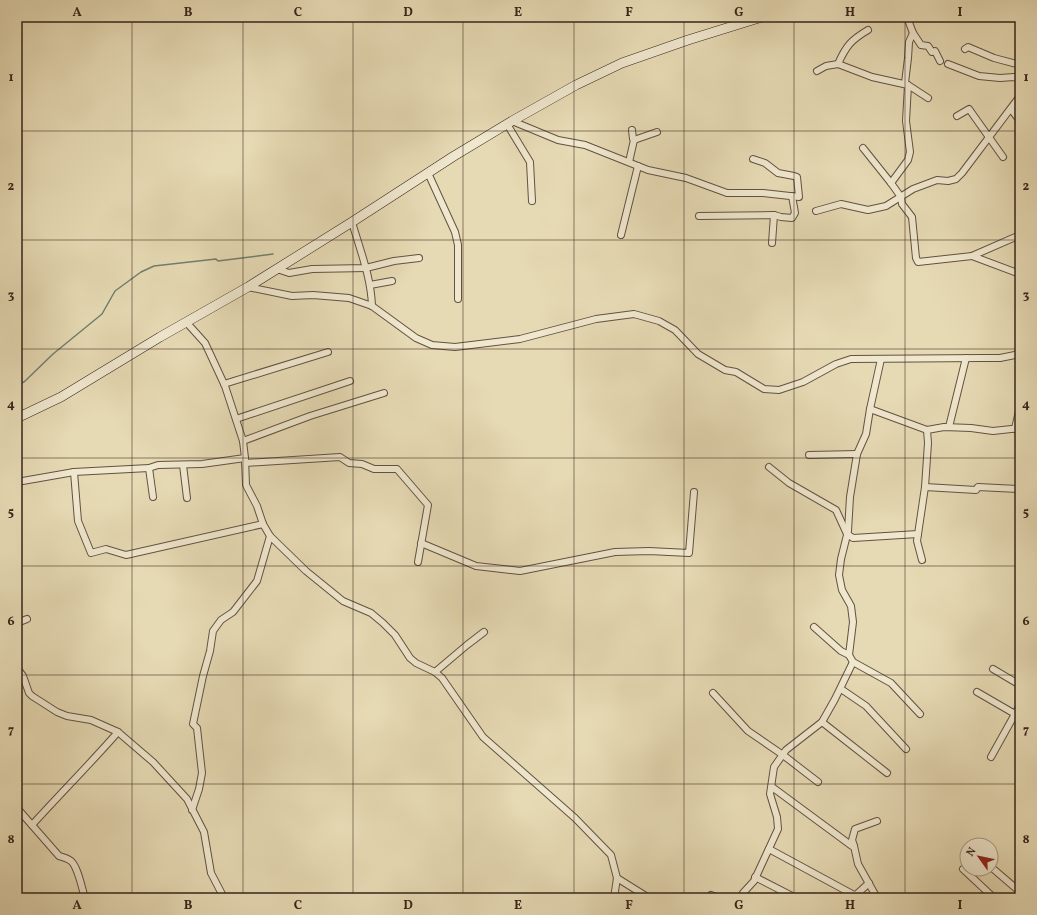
<svg xmlns="http://www.w3.org/2000/svg" width="1037" height="915" viewBox="0 0 1037 915" font-family="Vollkorn,serif">
<style>
.lines{fill:none;stroke-linecap:round;stroke-linejoin:round}
.stream{stroke:#707f6f;stroke-width:1.5}
.street-casing{stroke:#625241;stroke-width:8}
.secondary-casing{stroke:#36251b;stroke-width:10}
.street{stroke:#efe7ce;stroke-width:6}
.secondary{stroke:#efe7ce;stroke-width:9}
.grid{fill:none;stroke:#36251b;stroke-width:1;stroke-opacity:0.55}
.neatline{fill:none;stroke:#36251b;stroke-width:1.5}
.grid-label{font-size:13px;text-anchor:middle;font-weight:bold;fill:#36251b}
</style>
<rect width="100%" height="100%" fill="#e6dab4"/>
<filter id="stains"><feTurbulence type="fractalNoise" baseFrequency=".005" numOctaves="4"/><feColorMatrix values="0 0 0 0 .2 0 0 0 0 .09 0 0 0 0 .02 0 0 0 .5 -.17"/></filter>
<radialGradient id="worn" r=".72"><stop offset=".6" stop-color="#630" stop-opacity="0"/><stop offset="1" stop-color="#630" stop-opacity=".3"/></radialGradient>
<g class="lines">
<path class="stream" d="M17 385 24 382 53 354 102 314 115 291 141 272 154 266 216 259 218 261 273 254"/>
<defs>
<g id="street">
<path d="M913 33 921 45 928 46 932 52 935 51 940 61"/>
<path d="M965 49 968 47 994 58 1020 65"/>
<path d="M838 64C846 46 851 40 868 30"/>
<path d="M948 64 979 76 1000 78 1014 77 1018 78 1020 83"/>
<path d="M817 71 826 66 838 64 872 77 908 85 928 98"/>
<path d="M1011 109 1020 121"/>
<path d="M957 116 969 109 1003 157"/>
<path d="M512 121 558 140 585 145 648 170 686 178 727 193H763L799 197 797 177 794 176 778 173 765 163 753 159"/>
<path d="M507 124 530 162 532 201"/>
<path d="M634 140 657 132"/>
<path d="M863 148 891 183 901 197 902 204 912 217 916 258 918 262 972 256 1020 235"/>
<path d="M629 162 634 140 633 139 632 130"/>
<path d="M428 173 455 232 458 245V299"/>
<path d="M891 183 908 160 910 152 906 121 908 85 905 83 908 58 909 42 913 33 907 17"/>
<path d="M816 211 841 204 868 210 886 206 913 189 937 180 948 181 956 179 962 173 1020 96"/>
<path d="M699 216 774 215 781 217 792 218 795 213 792 196"/>
<path d="M352 222C360 250 371 277 372 306"/>
<path d="M621 235 638 166"/>
<path d="M772 243 774 215"/>
<path d="M972 256 1020 274"/>
<path d="M277 269 289 273 312 269 366 268 394 261 419 258"/>
<path d="M370 285 392 281"/>
<path d="M248 287 292 296 313 295 349 298 372 306 416 338 432 345 455 347 520 339 596 319 634 314 659 321 675 330 698 354 725 370 736 372 764 389 779 390 803 382 836 364 851 359 982 358H1000L1020 354"/>
<path d="M187 323 205 343 225 386 243 441 245 458 246 485 257 506 263 524 270 536 306 571 343 601 371 613 383 623 395 635 410 658 416 663 435 672 442 678 483 737 575 818 611 855 617 878 614 898"/>
<path d="M224 384 328 352"/>
<path d="M870 409 927 430 944 427 971 428 993 431 1020 428"/>
<path d="M236 419 350 381"/>
<path d="M949 427 966 358"/>
<path d="M1015 429 1020 406"/>
<path d="M243 441 310 416 384 393"/>
<path d="M809 455 857 454"/>
<path d="M245 463 340 457 349 463 362 464 374 469H397L428 505 418 562"/>
<path d="M183 465 187 498"/>
<path d="M769 467 789 483 836 510 847 534 853 538 918 534"/>
<path d="M149 468 153 497"/>
<path d="M74 472 78 521 91 553 106 549 126 555 263 524"/>
<path d="M17 482 74 472 149 468 158 465 202 464 245 458"/>
<path d="M925 487 976 490 978 487 1020 489"/>
<path d="M421 543 476 566 520 571 615 552 649 551 689 553 694 492"/>
<path d="M922 560 917 541 925 487 928 443 927 430"/>
<path d="M17 623 27 619"/>
<path d="M814 627 841 651 849 655 853 662 891 683 920 714"/>
<path d="M849 655 853 622 851 606 842 590 839 575 841 559 848 531 850 497 857 454 866 434 870 409 881 359"/>
<path d="M17 668 23 676 29 693 32 696 57 712 67 716 91 720 118 732 153 762 187 799 204 832 211 873 224 898"/>
<path d="M993 669 1020 685"/>
<path d="M435 672 467 645 484 632"/>
<path d="M841 689 866 706 906 749"/>
<path d="M977 692 1015 714"/>
<path d="M713 693 748 731 783 755 818 782"/>
<path d="M822 722 887 773"/>
<path d="M991 757 1020 705"/>
<path d="M772 787 852 846H854L858 864 877 898"/>
<path d="M17 808 59 856C63 857 67 858 71 861 78 867 82 889 85 898"/>
<path d="M192 810 199 789 202 773 197 728 193 724 203 676 210 651 213 631 221 620 233 612 257 581 270 536"/>
<path d="M32 825C60 794 90 764 118 732"/>
<path d="M854 846 852 840 855 829 877 821"/>
<path d="M769 849 854 895 857 894 869 883"/>
<path d="M991 867 1019 891"/>
<path d="M963 869 994 898"/>
<path d="M755 877 796 898"/>
<path d="M617 878 649 898"/>
<path d="M711 895 719 898"/>
<path d="M740 898 743 893 754 881 778 829 777 817 770 794 774 767 786 750 822 722 835 699 853 662"/>
</g>
<path id="secondary" d="M17 418 61 397 160 337 248 287 352 222 454 156 512 121 576 85 622 63 688 40 762 17"/>
</defs>
<use href="#street" class="street-casing"/>
<use href="#secondary" class="secondary-casing"/>
<use href="#street" class="street"/>
<use href="#secondary" class="secondary"/>
</g>
<path class="grid" d="M132 17V898M243 17V898M353 17V898M463 17V898M574 17V898M684 17V898M794 17V898M905 17V898M17 131H1020M17 240H1020M17 349H1020M17 458H1020M17 566H1020M17 675H1020M17 784H1020"/>
<rect width="1037" height="915" fill="none" stroke="#e6dab4" stroke-width="44"/>
<g transform="translate(979 857) rotate(303)"><circle r="19" fill="#efe7ce" stroke="#a59986"/>
<path d="M0-3L7 15L0 10L-7 15Z" fill="#8f2418"/>
<text y="-6" font-size="11" font-weight="bold" text-anchor="middle" fill="#36251b">N</text>
</g>
<rect x="22" y="22" width="993" height="871" class="neatline"/>
<g class="grid-label">
<text x="77" y="16">A</text>
<text x="188" y="16">B</text>
<text x="298" y="16">C</text>
<text x="408" y="16">D</text>
<text x="518" y="16">E</text>
<text x="629" y="16">F</text>
<text x="739" y="16">G</text>
<text x="850" y="16">H</text>
<text x="960" y="16">I</text>
<text x="11" y="81">1</text>
<text x="1026" y="81">1</text>
<text x="11" y="190">2</text>
<text x="1026" y="190">2</text>
<text x="11" y="299">3</text>
<text x="1026" y="299">3</text>
<text x="11" y="408">4</text>
<text x="1026" y="408">4</text>
<text x="11" y="516">5</text>
<text x="1026" y="516">5</text>
<text x="11" y="625">6</text>
<text x="1026" y="625">6</text>
<text x="11" y="734">7</text>
<text x="1026" y="734">7</text>
<text x="11" y="843">8</text>
<text x="1026" y="843">8</text>
<text x="77" y="909">A</text>
<text x="188" y="909">B</text>
<text x="298" y="909">C</text>
<text x="408" y="909">D</text>
<text x="518" y="909">E</text>
<text x="629" y="909">F</text>
<text x="739" y="909">G</text>
<text x="850" y="909">H</text>
<text x="960" y="909">I</text>
</g>
<rect width="100%" height="100%" filter="url(#stains)"/>
<rect width="100%" height="100%" fill="url(#worn)"/>
</svg>
